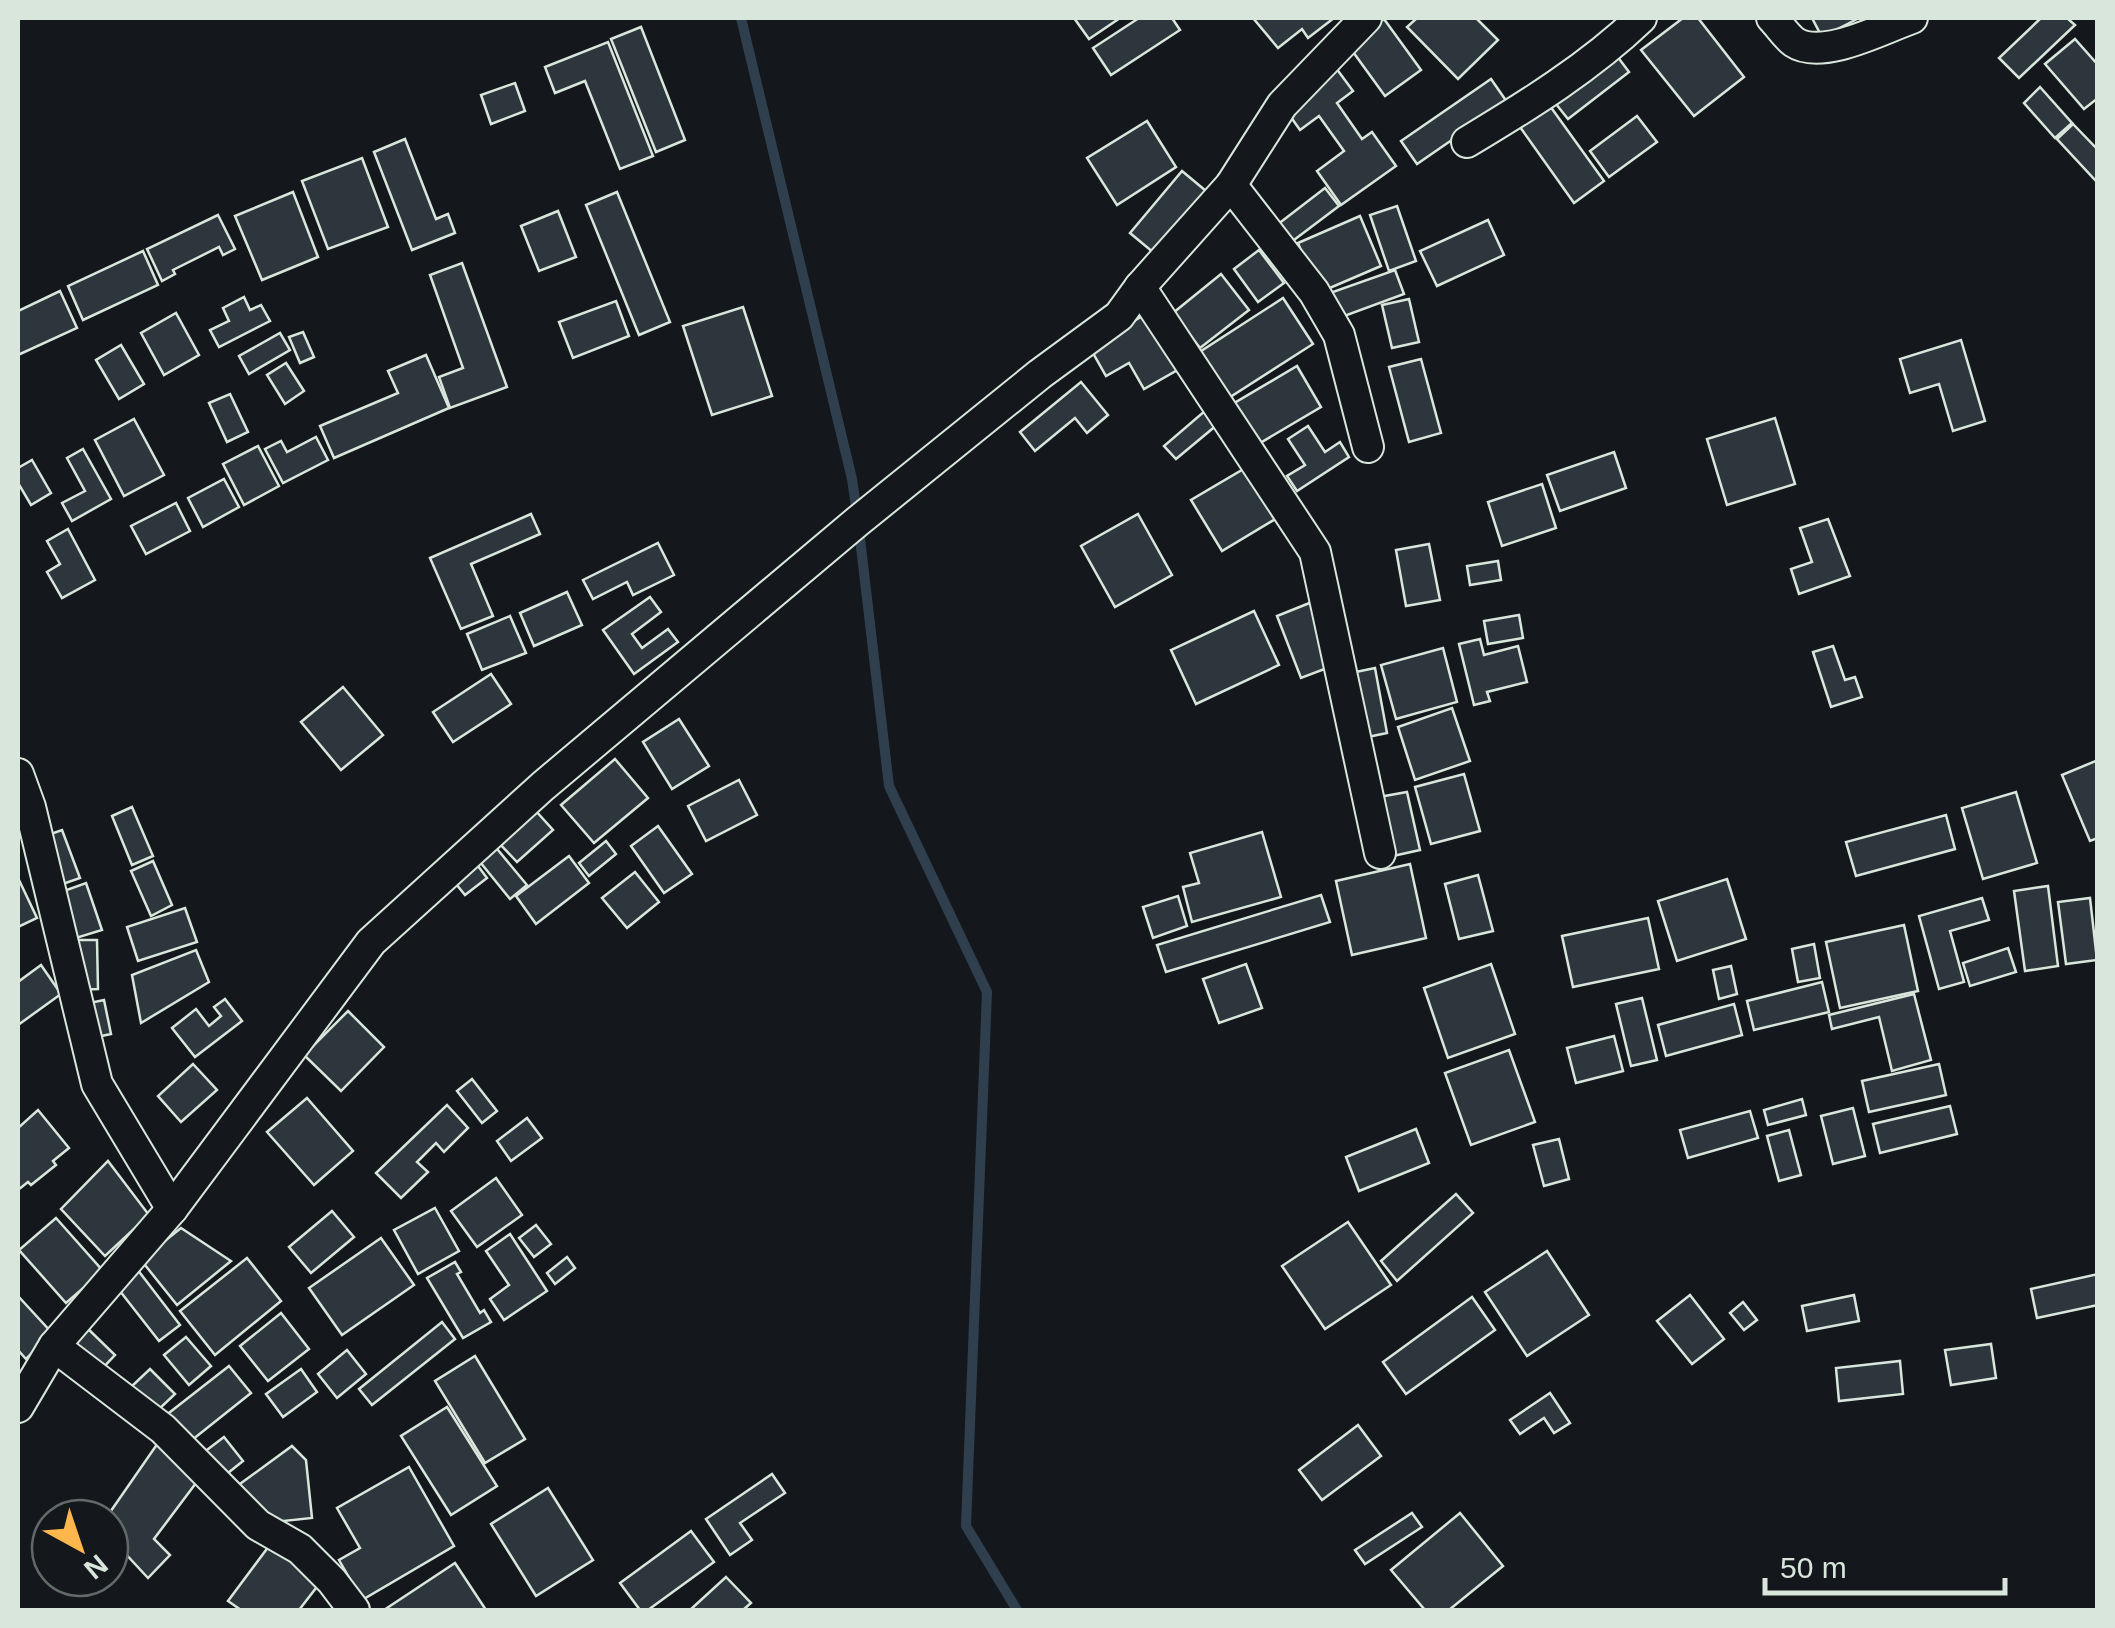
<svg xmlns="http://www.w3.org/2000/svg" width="2115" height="1628" viewBox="0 0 2115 1628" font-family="Helvetica,sans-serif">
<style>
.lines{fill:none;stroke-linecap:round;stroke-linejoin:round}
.stream{stroke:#2f3f4d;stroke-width:10}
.building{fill:#2c363c;stroke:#d8e6dc;stroke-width:2.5}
.street-casing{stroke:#d8e6dc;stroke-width:34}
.street{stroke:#14181c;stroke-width:30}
</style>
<rect width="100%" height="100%" fill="#14181c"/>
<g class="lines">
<g class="stream">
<path d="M741 18 852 479 857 513"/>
<path d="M859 530 889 786 987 992 966 1526 1017 1610"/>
</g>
</g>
<g class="building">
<path d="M1074 18H1120L1089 39Z"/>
<path d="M1139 18H1172L1180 30 1111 75 1093 48Z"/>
<path d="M1253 18H1334L1308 38 1302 29 1278 48Z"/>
<path d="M1417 18H1476L1498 40 1458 79 1407 27Z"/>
<path d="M1683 18H1698L1744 77 1694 116 1641 50Z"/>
<path d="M1812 18H1859L1822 37Z"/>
<path d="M2041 18H2067L2075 25 2019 78 1999 58Z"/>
<path d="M1384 19 1421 70 1385 96 1348 45Z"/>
<path d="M641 27 685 140 656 152 611 39Z"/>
<path d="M2075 39 2098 65V98L2084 109 2045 64Z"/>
<path d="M608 42 653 156 620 169 585 81 555 93 545 67Z"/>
<path d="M1614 52 1629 72 1568 119 1552 99Z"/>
<path d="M1336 68 1353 91 1337 103 1362 139 1372 132 1396 166 1341 205 1317 171 1344 151 1319 116 1300 130 1283 106Z"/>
<path d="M1491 79 1507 102 1417 164 1401 141Z"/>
<path d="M515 83 525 111 491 124 481 95Z"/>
<path d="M2040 87 2072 123 2055 138 2024 103Z"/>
<path d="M1550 106 1604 181 1574 203 1520 127Z"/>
<path d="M1637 116 1657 142 1609 177 1590 151Z"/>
<path d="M1147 121 1176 167 1117 205 1087 158Z"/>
<path d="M2073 124 2098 150 2096 181 2057 139Z"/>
<path d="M405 139 436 219 448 214 455 233 412 250 374 152Z"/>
<path d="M362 158 388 227 328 249 302 181Z"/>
<path d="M1182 171 1206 191 1154 253 1130 233Z"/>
<path d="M1325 188 1339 206 1286 246 1273 228Z"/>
<path d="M293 192 318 257 262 280 235 216Z"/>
<path d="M617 192 670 322 639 335 586 205Z"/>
<path d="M1397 206 1416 261 1389 271 1370 215Z"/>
<path d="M558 211 576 257 539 271 521 226Z"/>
<path d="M218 215 235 249 223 255 219 247 173 270 175 274 162 281 147 249Z"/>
<path d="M1360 216 1381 266 1318 293 1298 243Z"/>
<path d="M1488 220 1504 255 1437 286 1420 251Z"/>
<path d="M1259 250 1284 283 1258 302 1234 269Z"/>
<path d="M143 251 158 285 83 320 68 286Z"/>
<path d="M462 263 507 387 450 408 439 377 463 368 430 275Z"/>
<path d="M1395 270 1404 294 1339 318 1330 293Z"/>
<path d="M1221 274 1249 310 1200 348 1173 313Z"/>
<path d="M60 291 77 328 18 355V311Z"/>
<path d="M244 297 250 310 261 305 270 321 219 347 210 330 229 321 223 308Z"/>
<path d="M1283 298 1313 344 1224 401 1195 355Z"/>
<path d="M1409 299 1419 342 1392 348 1382 305Z"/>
<path d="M616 301 629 336 573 358 559 322Z"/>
<path d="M743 307 772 396 712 415 683 326Z"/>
<path d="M1150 312 1181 368 1144 389 1129 363 1106 376 1089 346Z"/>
<path d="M176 313 199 355 164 375 141 333Z"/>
<path d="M303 332 314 357 300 363 289 337Z"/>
<path d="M280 333 290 350 249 374 239 356Z"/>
<path d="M1961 340 1985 421 1953 431 1939 384 1910 393 1900 359Z"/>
<path d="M121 345 144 384 119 399 96 360Z"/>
<path d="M426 355 449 408 334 458 320 426 398 393 388 371Z"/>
<path d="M1421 359 1441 433 1409 442 1389 367Z"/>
<path d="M286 363 304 391 285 404 267 375Z"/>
<path d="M1297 366 1321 407 1255 446 1231 405Z"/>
<path d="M1081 382 1108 415 1087 433 1075 418 1035 451 1020 432Z"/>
<path d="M230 394 248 432 227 442 209 403Z"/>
<path d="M1206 410 1218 424 1176 459 1164 446Z"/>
<path d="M1775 418 1795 484 1727 505 1707 439Z"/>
<path d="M134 419 164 475 124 496 95 440Z"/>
<path d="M1308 426 1325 452 1340 442 1349 457 1297 491 1287 476 1305 465 1288 439Z"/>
<path d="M316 437 328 460 283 483 265 449 281 441 287 452Z"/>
<path d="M258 446 279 486 244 505 223 464Z"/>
<path d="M83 449 111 499 72 521 62 503 85 491 67 458Z"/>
<path d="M1614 452 1626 488 1560 511 1547 475Z"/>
<path d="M32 460 51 493 31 505 18 483V468Z"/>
<path d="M1247 467 1277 518 1222 551 1191 500Z"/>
<path d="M224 479 239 507 203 527 188 498Z"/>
<path d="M1542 484 1556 528 1502 546 1488 502Z"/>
<path d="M176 503 190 531 146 554 131 526Z"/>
<path d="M531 514 540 534 471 564 493 616 461 629 430 558Z"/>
<path d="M1138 514 1172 575 1115 607 1081 546Z"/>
<path d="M1828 519 1850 576 1799 594 1791 569 1812 562 1800 528Z"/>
<path d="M68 529 95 580 62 598 47 572 60 564 47 541Z"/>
<path d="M658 543 674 575 633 595 627 582 593 599 583 580Z"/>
<path d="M1429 544 1440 600 1406 606 1396 550Z"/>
<path d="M1498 561 1501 580 1470 585 1467 566Z"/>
<path d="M567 592 582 625 534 646 520 613Z"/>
<path d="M650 597 661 612 632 634 642 648 668 629 678 642 634 674 603 630Z"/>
<path d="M1312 602 1335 665 1301 678 1277 616Z"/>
<path d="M1254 611 1279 665 1196 704 1171 650Z"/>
<path d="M1519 615 1523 638 1488 644 1484 621Z"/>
<path d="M510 616 526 653 482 670 467 634Z"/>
<path d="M1480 639 1484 655 1518 646 1527 682 1487 692 1490 701 1474 705 1459 644Z"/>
<path d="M1833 646 1845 680 1855 677 1862 697 1831 707 1813 652Z"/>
<path d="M1443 648 1457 702 1396 719 1381 665Z"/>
<path d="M1375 668 1387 733 1363 738 1351 673Z"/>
<path d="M491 674 511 704 453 742 433 712Z"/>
<path d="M343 687 383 735 341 770 301 722Z"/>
<path d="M1452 708 1470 761 1415 780 1398 727Z"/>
<path d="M679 719 709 766 672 789 643 742Z"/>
<path d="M615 759 648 798 594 843 561 805Z"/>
<path d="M2098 760V838L2090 841 2062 775Z"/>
<path d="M1464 774 1480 831 1431 844 1415 787Z"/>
<path d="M739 780 757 815 706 841 688 806Z"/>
<path d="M1407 792 1420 850 1393 856 1379 797Z"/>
<path d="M2016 792 2037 863 1983 879 1962 808Z"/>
<path d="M132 807 153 856 132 865 112 816Z"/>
<path d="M535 810 553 830 517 862 499 843Z"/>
<path d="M1946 815 1955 849 1856 876 1846 842Z"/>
<path d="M658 826 692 874 664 893 631 846Z"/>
<path d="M62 830 80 878 60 885 42 837Z"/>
<path d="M1262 832 1281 897 1192 922 1183 887 1199 883 1190 853Z"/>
<path d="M606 841 616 854 589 876 579 863Z"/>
<path d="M493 844 527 885 510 899 476 857Z"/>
<path d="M569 856 589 883 536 924 516 896Z"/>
<path d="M153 861 172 905 151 916 131 871Z"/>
<path d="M1410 864 1426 938 1352 955 1336 881Z"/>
<path d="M478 866 487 878 465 895 456 884Z"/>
<path d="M635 872 659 902 627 928 602 898Z"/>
<path d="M1478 875 1493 931 1459 939 1445 884Z"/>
<path d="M1727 879 1746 939 1677 961 1658 901Z"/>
<path d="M19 880 37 918 18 927V881Z"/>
<path d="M86 883 102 930 76 938 61 892Z"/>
<path d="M2048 886 2058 966 2025 971 2014 891Z"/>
<path d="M1321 895 1330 922 1166 972 1157 945Z"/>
<path d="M1178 896 1187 926 1153 938 1143 907Z"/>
<path d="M1982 898 1989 920 1950 931 1964 982 1939 989 1919 916Z"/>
<path d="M2090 898 2097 960 2066 964 2058 902Z"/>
<path d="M185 908 197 942 138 961 127 927Z"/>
<path d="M1648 918 1659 969 1573 987 1562 936Z"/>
<path d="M1904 925 1918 991 1840 1008 1826 942Z"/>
<path d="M77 940H97L98 989 78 990Z"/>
<path d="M1814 944 1820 978 1798 982 1792 949Z"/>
<path d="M2008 948 2016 972 1970 986 1963 963Z"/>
<path d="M196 950 209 982 141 1023 132 975Z"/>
<path d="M1246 964 1262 1008 1219 1023 1203 979Z"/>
<path d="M1491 964 1515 1034 1448 1058 1424 988Z"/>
<path d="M41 965 61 994 18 1025V982Z"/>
<path d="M1731 966 1737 994 1719 999 1713 970Z"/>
<path d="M1822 982 1829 1012 1754 1030 1747 1001Z"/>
<path d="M1914 994 1931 1060 1892 1071 1879 1017 1832 1029 1829 1015Z"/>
<path d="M1642 998 1657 1060 1631 1066 1616 1004Z"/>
<path d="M225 999 242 1021 195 1057 172 1028 196 1009 209 1026 221 1016 214 1007Z"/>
<path d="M104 1000 111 1034 92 1038 85 1004Z"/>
<path d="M1734 1004 1742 1035 1666 1056 1658 1025Z"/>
<path d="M348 1011 384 1047 341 1091 304 1055Z"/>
<path d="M1614 1036 1623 1071 1576 1083 1567 1048Z"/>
<path d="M1509 1050 1535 1122 1471 1145 1445 1073Z"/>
<path d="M193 1064 217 1090 181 1122 158 1096Z"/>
<path d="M1939 1064 1946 1095 1869 1112 1862 1081Z"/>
<path d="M472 1079 497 1111 482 1123 457 1091Z"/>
<path d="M307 1098 353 1151 314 1185 267 1132Z"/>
<path d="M1802 1099 1806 1115 1768 1125 1764 1110Z"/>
<path d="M447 1105 468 1128 444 1152 436 1143 417 1162 428 1172 401 1198 376 1173Z"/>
<path d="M1950 1106 1957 1134 1880 1153 1873 1124Z"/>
<path d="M1853 1108 1865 1156 1833 1164 1821 1116Z"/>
<path d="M38 1110 69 1148 53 1161 56 1165 31 1185 28 1182 18 1190V1128Z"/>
<path d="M1750 1111 1758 1138 1688 1158 1680 1130Z"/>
<path d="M527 1118 542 1138 511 1161 497 1141Z"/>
<path d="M1416 1129 1429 1163 1359 1191 1346 1157Z"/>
<path d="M1789 1130 1801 1175 1779 1181 1767 1136Z"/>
<path d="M1559 1139 1569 1179 1544 1186 1533 1145Z"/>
<path d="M108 1161 149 1215 105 1256 61 1209Z"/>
<path d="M496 1178 522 1215 477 1247 451 1211Z"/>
<path d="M1456 1194 1473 1213 1397 1281 1381 1261Z"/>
<path d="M435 1208 459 1251 418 1274 394 1230Z"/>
<path d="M332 1211 354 1237 311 1273 289 1247Z"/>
<path d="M56 1218 103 1271 66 1303 19 1250Z"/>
<path d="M1348 1222 1391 1285 1325 1329 1282 1266Z"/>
<path d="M536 1225 551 1244 534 1257 519 1238Z"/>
<path d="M181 1228 231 1261 177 1305 141 1260Z"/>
<path d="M510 1234 547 1291 504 1320 490 1299 509 1285 486 1251Z"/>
<path d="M381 1238 414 1285 342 1335 309 1288Z"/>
<path d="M1547 1251 1589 1315 1527 1356 1485 1292Z"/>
<path d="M567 1257 575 1268 555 1284 547 1273Z"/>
<path d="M247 1258 281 1301 215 1355 180 1311Z"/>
<path d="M455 1262 461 1272 457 1274 480 1313 484 1310 491 1322 463 1338 427 1278Z"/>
<path d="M137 1269 180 1325 159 1341 116 1286Z"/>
<path d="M2098 1274V1305L2037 1318 2031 1289Z"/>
<path d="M1690 1295 1724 1339 1692 1364 1657 1321Z"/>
<path d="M1854 1295 1859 1321 1807 1331 1802 1306Z"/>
<path d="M18 1296 52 1333 26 1359 18 1350Z"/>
<path d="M1472 1297 1495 1330 1406 1394 1383 1362Z"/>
<path d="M1743 1302 1757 1320 1744 1330 1730 1313Z"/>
<path d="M281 1313 309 1349 268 1381 240 1346Z"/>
<path d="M442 1322 455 1339 372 1405 359 1389Z"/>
<path d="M84 1325 115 1355 97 1374 66 1343Z"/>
<path d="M186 1337 211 1366 189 1385 164 1355Z"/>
<path d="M1991 1344 1996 1378 1951 1385 1945 1350Z"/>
<path d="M347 1350 366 1374 337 1398 318 1374Z"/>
<path d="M475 1356 525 1439 485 1463 435 1381Z"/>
<path d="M1900 1361 1903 1394 1839 1401 1836 1368Z"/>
<path d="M229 1366 251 1393 187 1444 165 1416Z"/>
<path d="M150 1369 175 1394 157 1411 132 1386Z"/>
<path d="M301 1369 317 1392 283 1417 266 1394Z"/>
<path d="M1550 1393 1570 1423 1554 1433 1544 1418 1520 1434 1510 1420Z"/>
<path d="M447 1407 497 1486 451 1515 401 1436Z"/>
<path d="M1358 1425 1381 1456 1322 1500 1299 1470Z"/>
<path d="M224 1437 243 1461 218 1481 199 1456Z"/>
<path d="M160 1440 196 1483 154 1539 170 1555 148 1578 110 1537V1518H106Z"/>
<path d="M292 1446 306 1460 312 1518 265 1523 233 1489Z"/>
<path d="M409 1467 454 1546 362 1600 339 1560 360 1548 337 1508Z"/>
<path d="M772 1474 785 1493 740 1523 752 1540 730 1555 706 1519Z"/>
<path d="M548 1488 593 1560 536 1596 491 1524Z"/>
<path d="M1412 1513 1422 1527 1365 1564 1355 1550Z"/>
<path d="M1460 1513 1503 1566 1449 1610H1425L1391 1570Z"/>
<path d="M691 1531 714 1562 648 1610H640L620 1583Z"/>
<path d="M272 1542 323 1579 299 1610H241L228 1601Z"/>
<path d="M455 1563 486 1610H384Z"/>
<path d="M726 1577 751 1603 743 1610H690Z"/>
</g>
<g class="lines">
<defs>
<g id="street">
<path d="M1772 18C1779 25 1786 36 1794 42 1822 61 1883 28 1912 18"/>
<path d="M1467 142C1527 106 1590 67 1641 18"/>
<path d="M1231 185 1314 292 1339 335 1368 447"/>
<path d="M1140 287 1315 552 1380 853"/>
<path d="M18 774 30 807 97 1084 172 1209"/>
<path d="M54 1346 163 1429 258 1525 300 1549 332 1581 354 1610"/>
<path d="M18 1407 54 1346 172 1209 371 942 543 786 858 521 1040 374 1119 316 1140 287 1231 185 1282 105 1366 18"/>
</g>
</defs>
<use href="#street" class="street-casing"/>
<use href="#street" class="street"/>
</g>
<rect width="2115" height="1628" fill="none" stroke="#d8e6dc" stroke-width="40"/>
<g transform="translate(80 1548) rotate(140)"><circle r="48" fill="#14181c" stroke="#626a69" stroke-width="2.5"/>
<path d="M0-8L18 38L0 25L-18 38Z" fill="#ffb74d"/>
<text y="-15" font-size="28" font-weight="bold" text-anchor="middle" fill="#d8e6dc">N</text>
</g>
<path d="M1765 1578v15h240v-15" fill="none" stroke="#d8e6dc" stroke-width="5"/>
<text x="1780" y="1578" font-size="30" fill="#d8e6dc" stroke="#14181c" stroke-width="8" paint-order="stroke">50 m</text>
</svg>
